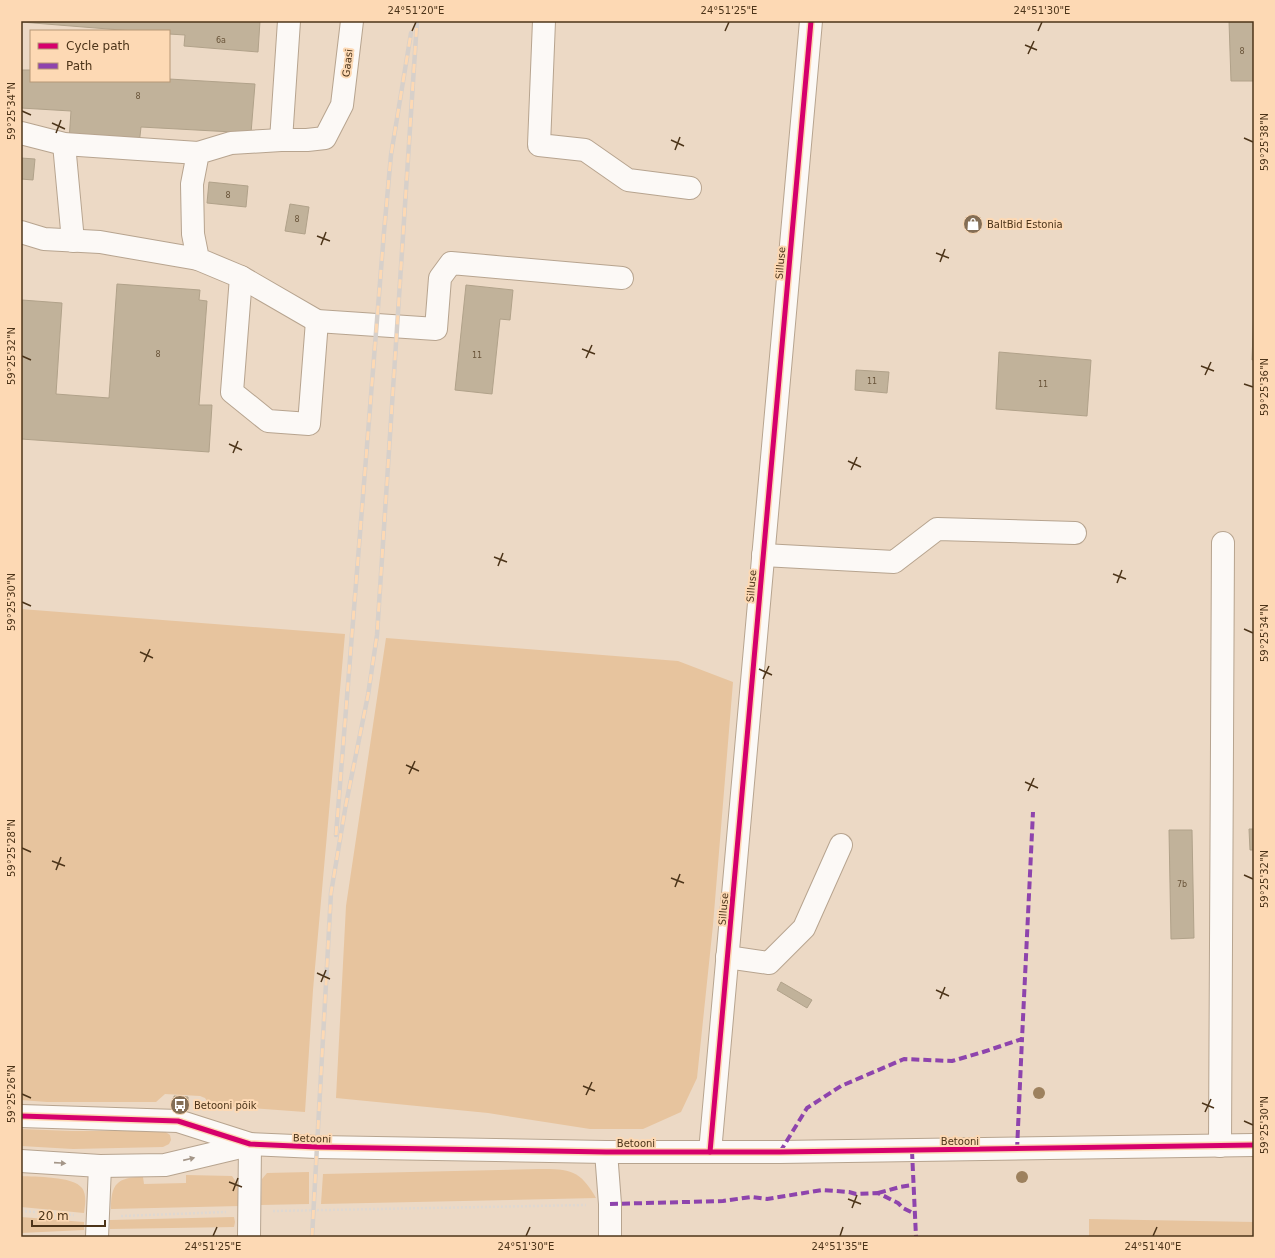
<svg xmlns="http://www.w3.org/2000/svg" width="1275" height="1258" viewBox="0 0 1275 1258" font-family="'DejaVu Sans',sans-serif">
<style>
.green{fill:#e7c49e}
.building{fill:#c1b29a;stroke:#b1a28a}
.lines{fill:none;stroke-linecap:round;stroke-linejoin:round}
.minor-casing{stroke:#b7a48f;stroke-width:24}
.path{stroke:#dfd8d1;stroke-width:2.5;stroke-dasharray:2 2;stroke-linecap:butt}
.minor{stroke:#fcf9f6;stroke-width:22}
.rail-casing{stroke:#d7d0ca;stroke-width:4.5}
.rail{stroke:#fdd9b4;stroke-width:3;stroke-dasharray:9;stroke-linecap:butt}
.quiet{stroke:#8e44ad;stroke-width:4;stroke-dasharray:8 4;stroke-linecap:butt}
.cycleway-casing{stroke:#fdd9b4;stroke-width:8}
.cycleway{stroke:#d6006c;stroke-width:5}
.tree{fill:#9d815e}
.oneway{fill:#a49688}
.ticks{fill:none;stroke:#4c3419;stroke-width:1.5}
.labels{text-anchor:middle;stroke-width:4;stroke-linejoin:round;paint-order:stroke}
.number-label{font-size:8px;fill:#695439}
.street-label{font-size:10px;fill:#4c3419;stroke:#fdd9b4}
.poi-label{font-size:10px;fill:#4c3419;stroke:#fdd9b4;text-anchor:start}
.neatline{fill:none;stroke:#4c3419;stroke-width:1.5}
.ticks-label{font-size:10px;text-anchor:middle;fill:#4c3419}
</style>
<rect width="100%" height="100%" fill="#ecd9c5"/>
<g class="green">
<path d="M21 609 345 634 313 990 305 1112 210 1105 205 1098 200 1096 165 1094 156 1102H47L21 1100Z"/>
<path d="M386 638 678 661 733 682 713 925 697 1078 681 1112 643 1129H590L488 1113 336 1098 346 906Z"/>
<path d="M21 1129 71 1131H164L170 1135 171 1140 169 1144 163 1147 73 1149 21 1146Z"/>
<path d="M539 1169C570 1169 580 1170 596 1198L321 1204 323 1174Z"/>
<path d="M309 1172V1204L261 1205 262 1179 267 1173Z"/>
<path d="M186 1175 232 1176C239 1185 240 1194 240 1206L111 1209C111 1184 117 1177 143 1177L144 1184 186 1183Z"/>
<path d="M21 1176C35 1177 73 1176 82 1188 87 1195 85 1205 84 1213L21 1207Z"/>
<path d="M21 1217 84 1222V1230L21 1233Z"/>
<path d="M234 1217 235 1222 234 1227 110 1229V1220Z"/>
<path d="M1089 1219 1254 1222V1237H1089Z"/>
</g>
<g class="building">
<path d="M21 21H260L258 52 184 46 185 35 169 34V31H133L21 22Z"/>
<path d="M1229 21H1254V81H1231Z"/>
<path d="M21 70H31V81H169V79L255 84 251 133 141 127 139 145 69 140 71 111 21 108Z"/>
<path d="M21 158 35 159 33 180 21 179Z"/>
<path d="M209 182 248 186 246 207 207 203Z"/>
<path d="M290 204 309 207 305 234 285 231Z"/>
<path d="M117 284 200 290 199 300 207 301 199 405H212L209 452 21 439 22 300 62 303 56 394 109 398Z"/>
<path d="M466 285 513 290 510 320 500 319 492 394 455 390Z"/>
<path d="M1254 306V360H1252Z"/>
<path d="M999 352 1091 360 1087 416 996 409Z"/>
<path d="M856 370 889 372 887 393 855 390Z"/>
<path d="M1249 829H1254V850H1250Z"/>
<path d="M1169 830H1192L1194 938 1171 939Z"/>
<path d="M781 982 812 1000 807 1008 777 990Z"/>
<path d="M174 1096 188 1097V1102L174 1101Z"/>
</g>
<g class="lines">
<defs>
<g id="minor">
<path d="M544 21 539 145 585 150 628 180 690 188"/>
<path d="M21 133 64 144 198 153"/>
<path d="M281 140 289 21"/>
<path d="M64 144 73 241"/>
<path d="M21 232 44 239 100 242 198 259"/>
<path d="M241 277 317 321 436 329 440 278 451 263 622 278"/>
<path d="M317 321 309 424 268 421 232 392 241 277 198 259 193 234 192 184 198 153 231 143 281 140H307L325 138 342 105 352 21"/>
<path d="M763 555 894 562 937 529 1075 533"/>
<path d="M727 957 769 963 804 928 841 845"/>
<path d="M21 1116 178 1121 250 1144 317 1147 606 1152H780L1254 1145"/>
<path d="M1220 1146 1223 543"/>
<path d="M606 1152 610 1204V1237"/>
<path d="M710 1152 811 21"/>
<path d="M21 1161 100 1166 165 1165 249 1145"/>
<path d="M97 1237 100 1166"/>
<path d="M249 1237 250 1144"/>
</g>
</defs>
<use href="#minor" class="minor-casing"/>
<g class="path">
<path d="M21 1211 74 1215"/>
<path d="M273 1211 586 1205"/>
<path d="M121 1216 226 1212"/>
</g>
<use href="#minor" class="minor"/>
<defs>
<g id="rail">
<path d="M336 835 384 232 391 155 411 33"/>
<path d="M312 1237 331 893 346 804 368 695 377 635 417 21"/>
</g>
</defs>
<use href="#rail" class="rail-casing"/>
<use href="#rail" class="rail"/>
<g class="quiet">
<path d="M1017 1150 1022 1039"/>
<path d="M912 1151 916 1237"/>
<path d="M780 1152 807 1108 841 1086 904 1059 952 1061 983 1052 1022 1039 1033 812"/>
<path d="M878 1193 900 1187 913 1185"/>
<path d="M610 1204 723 1201 751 1197 767 1199 822 1190 849 1192 856 1194 878 1193 898 1203 903 1208 915 1214"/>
</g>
<defs>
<g id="cycleway">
<path d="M21 1116 178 1121 250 1144 317 1147 606 1152H780L1254 1145"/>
<path d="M710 1152 811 21"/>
</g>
</defs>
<use href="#cycleway" class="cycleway-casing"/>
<use href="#cycleway" class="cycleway"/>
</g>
<g class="tree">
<circle cx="1039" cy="1093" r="6"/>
<circle cx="1022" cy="1177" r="6"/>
</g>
<defs><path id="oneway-solid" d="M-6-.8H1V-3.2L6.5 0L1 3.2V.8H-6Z"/></defs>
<g class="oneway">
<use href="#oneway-solid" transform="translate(189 1159) rotate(-13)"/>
<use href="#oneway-solid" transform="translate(60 1163) rotate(4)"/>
</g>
<path class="ticks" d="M412 31 416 22M725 31 729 22M1038 31 1042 22M1025 45 1037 50M1028 54 1034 41M22 111 31 115M52 123 65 129M56 133 61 120M1244 138 1253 142M671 140 684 146M675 150 680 137M317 236 330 241M321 245 326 232M936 253 949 258M940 262 945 249M582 349 595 354M22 356 31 360M586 358 592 345M1201 366 1214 371M1205 375 1211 362M1244 384 1253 387M229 444 242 450M233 453 238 441M848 461 861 467M851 470 857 457M494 557 507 562M498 566 503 553M1113 574 1126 579M1117 583 1122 570M22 602 31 606M1244 629 1253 633M140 652 153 658M144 662 150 649M759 669 772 675M763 679 769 666M406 765 419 771M409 774 415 761M1025 782 1038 788M1028 791 1034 778M22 848 31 852M52 861 65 866M56 870 61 857M1244 875 1253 879M671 878 684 883M675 887 680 874M317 973 330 979M321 982 326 970M936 990 949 996M940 999 945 987M583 1086 595 1091M22 1094 31 1098M586 1095 592 1082M1202 1103 1214 1108M1205 1112 1211 1099M1244 1121 1253 1125M229 1182 242 1187M233 1191 238 1178M848 1199 861 1204M852 1208 857 1195M213 1236 217 1227M526 1236 530 1227M840 1236 843 1227M1153 1236 1157 1227"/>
<defs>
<symbol id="shop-disc" viewBox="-11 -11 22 22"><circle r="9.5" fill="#846e55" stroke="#fdd9b4"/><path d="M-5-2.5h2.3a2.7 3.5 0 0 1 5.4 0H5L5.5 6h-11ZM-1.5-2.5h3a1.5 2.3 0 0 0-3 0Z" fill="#fff"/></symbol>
<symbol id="bus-disc" viewBox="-11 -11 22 22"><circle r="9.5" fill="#846e55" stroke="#fdd9b4"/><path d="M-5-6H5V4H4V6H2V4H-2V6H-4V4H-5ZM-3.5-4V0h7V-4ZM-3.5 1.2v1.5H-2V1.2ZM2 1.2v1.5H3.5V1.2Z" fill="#fff"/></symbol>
</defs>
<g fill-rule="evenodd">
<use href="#shop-disc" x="962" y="213" width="22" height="22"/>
<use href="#bus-disc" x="169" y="1094" width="22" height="22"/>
</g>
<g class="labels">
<g class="number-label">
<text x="221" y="43">6a</text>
<text x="1242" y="54">8</text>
<text x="138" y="99">8</text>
<text x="228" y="198">8</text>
<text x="297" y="222">8</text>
<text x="158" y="357">8</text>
<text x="477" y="358">11</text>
<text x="872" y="384">11</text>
<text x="1043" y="387">11</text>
<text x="1182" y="887">7b</text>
</g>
<g class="street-label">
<text transform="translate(347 63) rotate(-83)" y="4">Gaasi</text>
<text transform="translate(780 263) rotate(-85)" y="4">Silluse</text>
<text transform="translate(751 586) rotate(-85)" y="4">Silluse</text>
<text transform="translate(723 909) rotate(-85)" y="4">Silluse</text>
<text transform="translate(312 1138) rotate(2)" y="4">Betooni</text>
<text x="960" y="1145">Betooni</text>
<text x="636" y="1147">Betooni</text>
</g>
<g class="poi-label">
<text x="987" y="228">BaltBid Estonia</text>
<text x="194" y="1109">Betooni põik</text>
</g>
</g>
<rect width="1275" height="1258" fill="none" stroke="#fdd9b4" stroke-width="44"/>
<rect x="30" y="30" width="140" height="52" fill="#fdd9b4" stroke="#b69776"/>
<rect x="38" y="43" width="20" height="6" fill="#d6006c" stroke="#b69776"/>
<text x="66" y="50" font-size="12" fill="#4c3419">Cycle path</text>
<rect x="38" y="63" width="20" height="6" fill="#8e44ad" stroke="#b69776"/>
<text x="66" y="70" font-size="12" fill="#4c3419">Path</text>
<path d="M32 1220v6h73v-6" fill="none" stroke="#4c3419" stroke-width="2"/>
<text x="38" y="1220" font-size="12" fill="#4c3419" stroke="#fdd9b4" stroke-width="3" paint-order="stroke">20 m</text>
<rect x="22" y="22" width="1231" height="1214" class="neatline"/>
<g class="ticks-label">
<text x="416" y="14">24°51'20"E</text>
<text x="729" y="14">24°51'25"E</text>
<text x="1042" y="14">24°51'30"E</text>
<text transform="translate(11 111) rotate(-90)" y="4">59°25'34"N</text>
<text transform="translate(1264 142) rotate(-90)" y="4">59°25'38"N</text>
<text transform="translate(11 356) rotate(-90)" y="4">59°25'32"N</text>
<text transform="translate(1264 387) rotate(-90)" y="4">59°25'36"N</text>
<text transform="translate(11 602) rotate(-90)" y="4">59°25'30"N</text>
<text transform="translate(1264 633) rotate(-90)" y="4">59°25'34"N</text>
<text transform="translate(11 848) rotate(-90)" y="4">59°25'28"N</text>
<text transform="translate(1264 879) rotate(-90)" y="4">59°25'32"N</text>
<text transform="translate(11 1094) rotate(-90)" y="4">59°25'26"N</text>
<text transform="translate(1264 1125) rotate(-90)" y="4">59°25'30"N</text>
<text x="213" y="1250">24°51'25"E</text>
<text x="526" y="1250">24°51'30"E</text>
<text x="840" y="1250">24°51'35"E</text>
<text x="1153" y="1250">24°51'40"E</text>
</g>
</svg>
